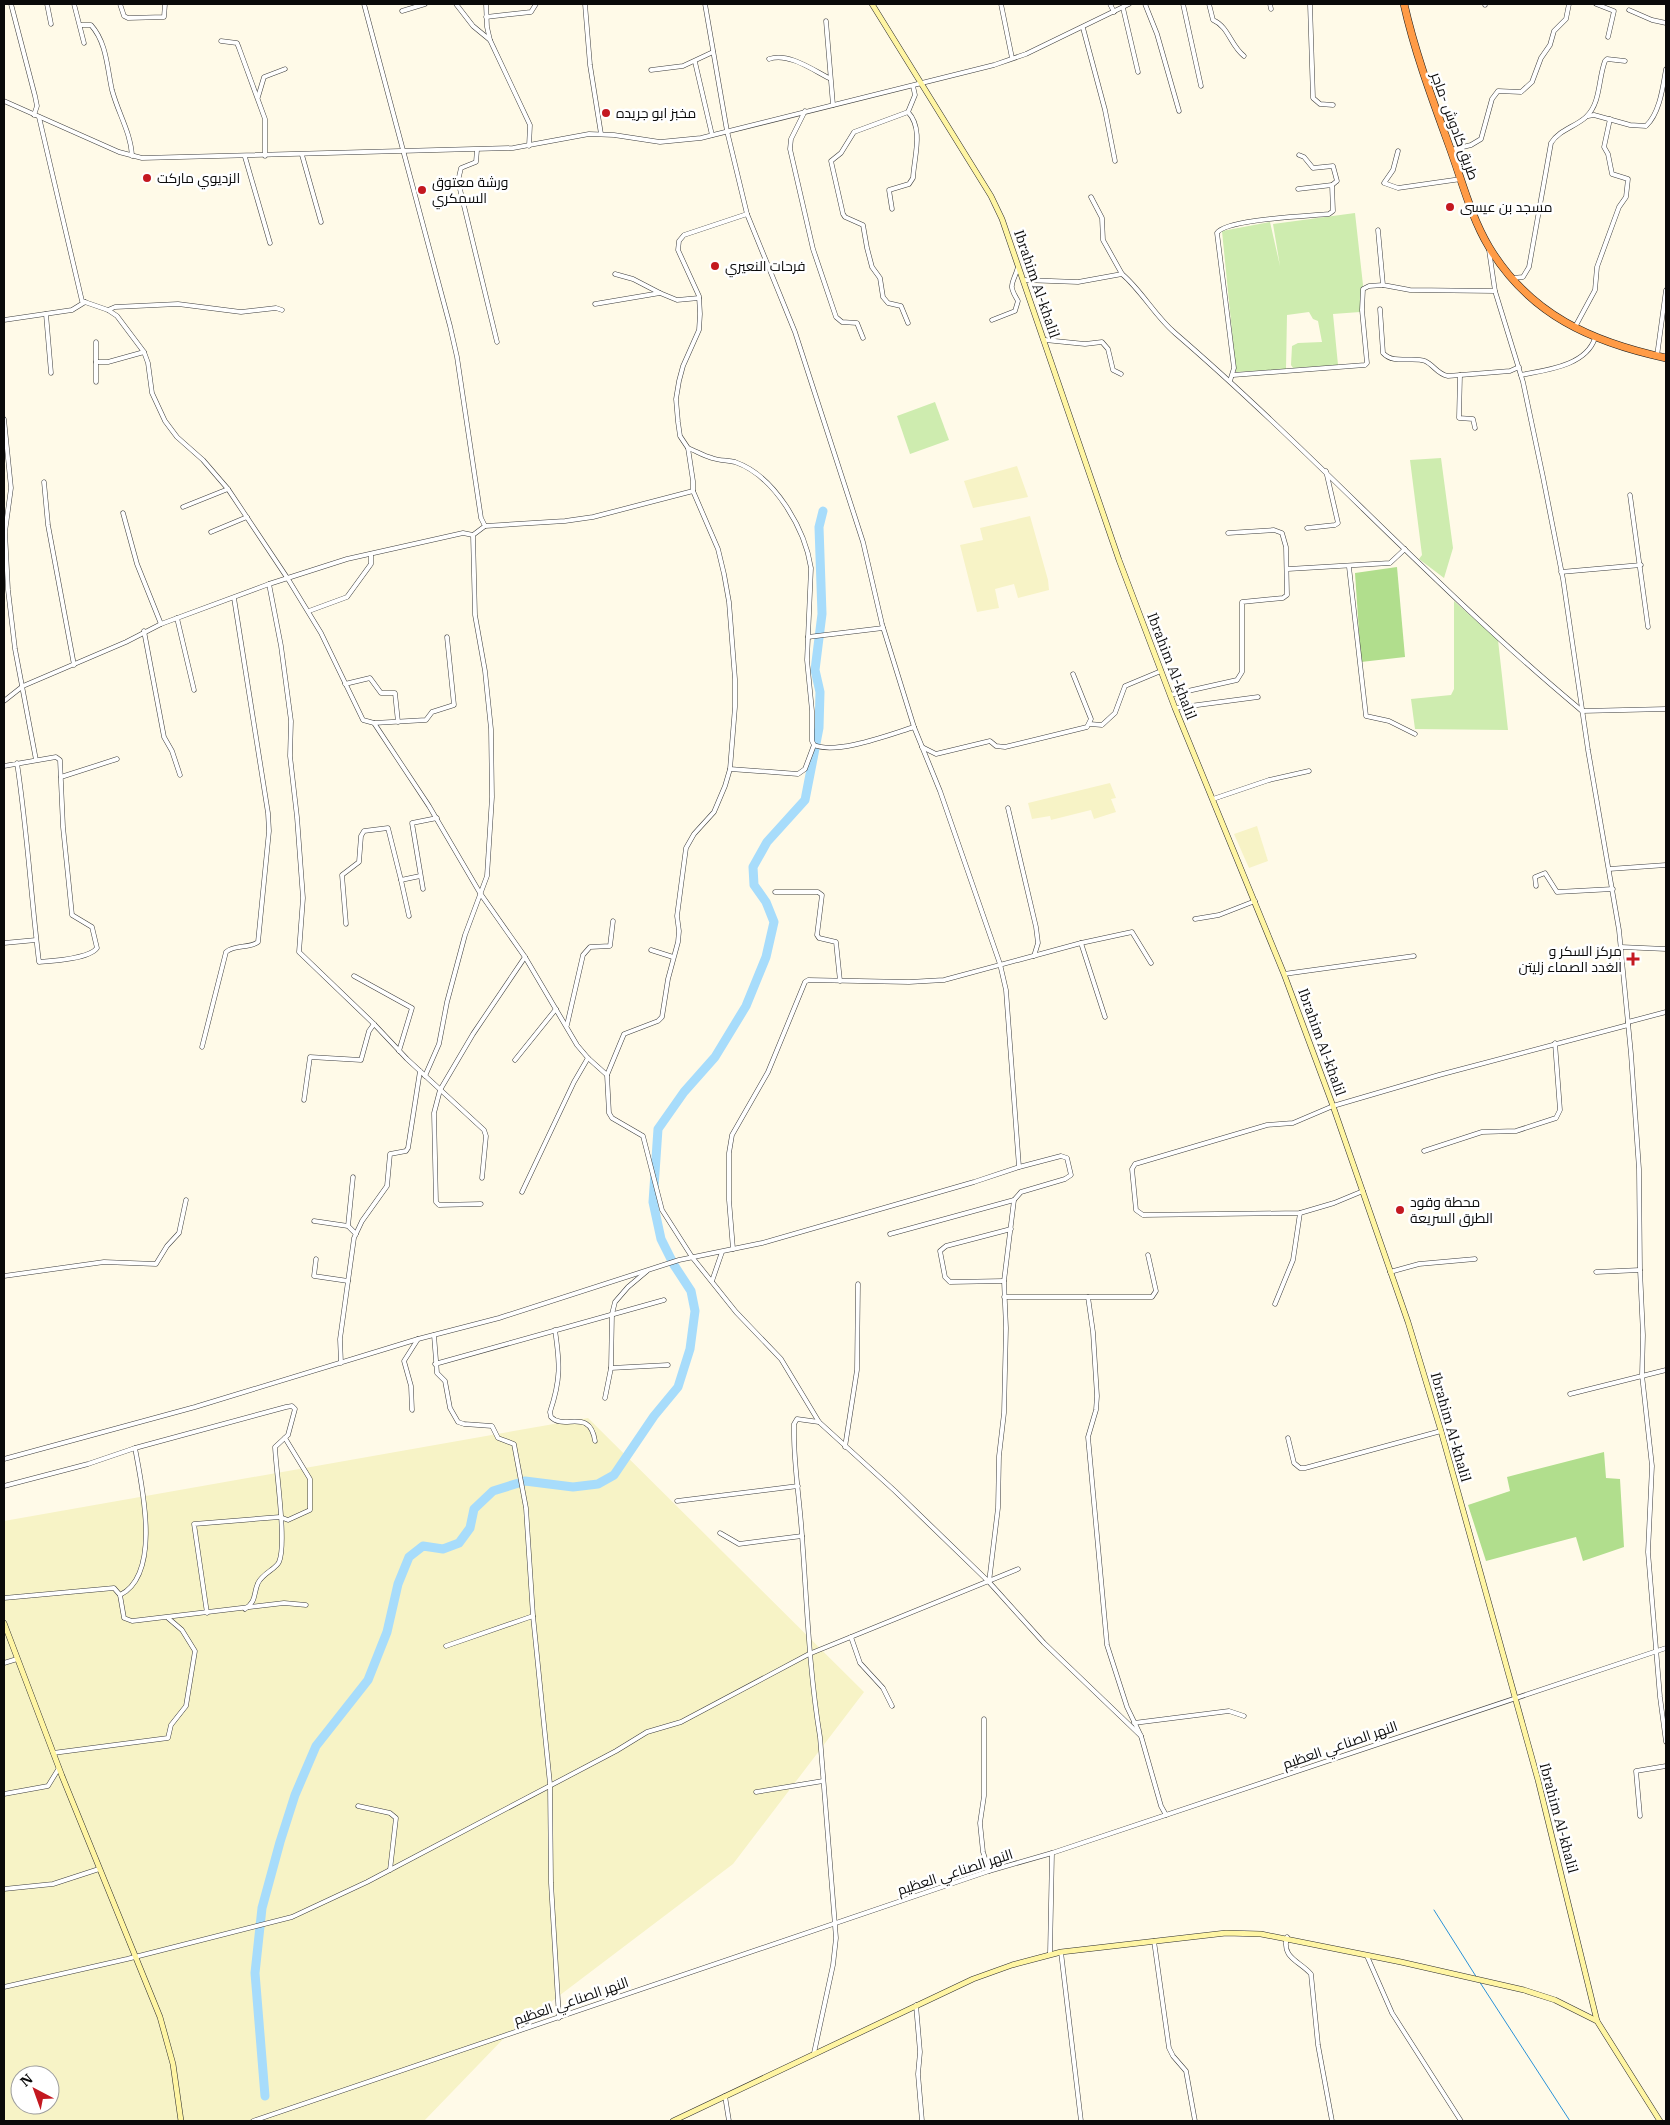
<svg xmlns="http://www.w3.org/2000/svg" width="1670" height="2125" viewBox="0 0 1670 2125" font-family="'IBM Plex Serif',Cairo,serif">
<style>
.farmland{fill:#f7f3c6;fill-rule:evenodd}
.green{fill:#ceecaf}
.forest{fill:#b1de8d}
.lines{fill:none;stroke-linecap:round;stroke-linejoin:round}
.stream{stroke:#2992d8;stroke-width:1}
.river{stroke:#a7dcfb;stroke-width:9}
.street-casing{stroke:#3d3d3d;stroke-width:5}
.secondary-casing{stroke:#2c2c2c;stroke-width:6}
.highway-casing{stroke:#1b1b1b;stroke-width:8}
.street{stroke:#fff;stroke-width:4}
.secondary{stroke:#fff5a3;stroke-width:5}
.highway{stroke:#ff9b46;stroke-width:7}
.poi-dot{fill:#c41820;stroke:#fff;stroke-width:2}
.labels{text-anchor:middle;stroke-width:5;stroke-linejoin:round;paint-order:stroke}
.poi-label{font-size:14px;fill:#0a0a0a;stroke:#fff;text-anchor:start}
.street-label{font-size:14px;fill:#0a0a0a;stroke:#fff}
</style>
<rect width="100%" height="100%" fill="#fffae8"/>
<g class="farmland">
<path d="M1017 466 1028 497 973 508 964 481Z"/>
<path d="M1030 516 1048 580 1049 590 1018 598 1014 584 995 589 999 608 977 612 960 545 983 540 980 528Z"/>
<path d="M1110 783 1116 798 1111 799 1116 812 1094 819 1091 810 1051 820 1050 816 1032 819 1028 803Z"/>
<path d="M1257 826 1268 861 1249 868 1234 834Z"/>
<path d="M588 1418 864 1692 733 1864 506 2036 424 2121H4V1521ZM20 2075H50V2105H20Z"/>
</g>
<g class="green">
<path d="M1355 213 1363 285 1360 312 1333 314 1338 365 1293 368 1291 365 1292 346 1298 343 1322 342 1318 321 1313 319 1309 312 1287 315 1286 369 1236 372 1222 231 1270 222 1280 266 1273 224Z"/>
<path d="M935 402 949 440 910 454 897 416Z"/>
<path d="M1441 458 1453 548 1444 578 1419 559 1422 555 1410 460Z"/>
<path d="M1454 601 1498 640 1508 730 1415 729 1411 699 1451 695 1454 689Z"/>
</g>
<g class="forest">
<path d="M1397 567 1405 657 1361 662 1355 573Z"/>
<path d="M1604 1452 1606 1478 1620 1479 1624 1547 1583 1561 1576 1537 1486 1561 1468 1505 1510 1491 1507 1477Z"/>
</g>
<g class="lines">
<g class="stream">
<path d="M1434 1910 1477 1978"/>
<path d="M1479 1981 1570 2121"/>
</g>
<path class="river" d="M265 2096 255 1973 262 1908 280 1842 295 1795 316 1746 368 1680 387 1632 398 1584 409 1557 423 1546 443 1549 459 1543 470 1528 474 1509 493 1491 525 1481 573 1487 598 1484 614 1475 654 1416 678 1387 690 1349 695 1311 691 1291 674 1265 661 1239 653 1202 658 1129 684 1092 715 1057 746 1006 766 957 774 922 766 902 754 885 753 867 767 842 805 800 819 728 820 692 815 670 822 614 819 527 823 511"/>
<defs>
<g id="street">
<path d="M11 4 35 96 37 106 34 115"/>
<path d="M47 4 51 24"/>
<path d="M74 4 84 43"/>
<path d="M120 4 124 16 128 18 164 17 165 4"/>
<path d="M364 4 450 326 457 357 481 518 485 526 473 535 475 615 485 671 491 729 492 797 487 876 465 935 447 1002 439 1044 425 1076"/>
<path d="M456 4 473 26 490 40"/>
<path d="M486 4 487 27 490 40 530 125 529 146"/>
<path d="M585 4 590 65 601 134"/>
<path d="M705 4 727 131 747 214 795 332 863 542 882 624 914 727 940 791 1000 964 1006 990 1019 1167 1061 1156 1067 1158 1071 1175 1065 1179 1021 1192 1014 1200 1004 1281 1006 1328 1004 1413 999 1456 998 1508 989 1582"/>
<path d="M1001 4 1012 58"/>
<path d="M1110 4 1114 12"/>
<path d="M1145 4 1157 34 1179 111"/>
<path d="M1183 4 1201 86"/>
<path d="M1209 4 1213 20C1229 27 1230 45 1244 56"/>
<path d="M1270 4 1271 9"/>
<path d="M1310 4 1313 98 1320 104 1333 105"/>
<path d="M1596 4 1614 11 1608 37"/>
<path d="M1485 5V4"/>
<path d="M1123 8 1138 72"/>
<path d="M1629 10 1652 20 1666 23"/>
<path d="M402 11 425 4"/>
<path d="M486 17 531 12 536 4"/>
<path d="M826 21 833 105"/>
<path d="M80 25H91C107 43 107 68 112 90 118 113 131 133 132 156"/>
<path d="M1083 28 1105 110 1115 161"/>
<path d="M221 41 237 43 239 48 265 119V156"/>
<path d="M769 59C788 52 813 70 829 78"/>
<path d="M695 62 712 135"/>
<path d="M651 70 683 66 713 52"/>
<path d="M258 97 264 77 285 69"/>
<path d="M4 101 119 152 142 158 513 148 589 134 614 135 660 142 701 138 994 65 1026 54 1129 4"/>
<path d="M805 111 791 139 790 149 813 249 836 317 842 322 857 323 863 338"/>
<path d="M1588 116 1594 115 1630 125 1646 126C1660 113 1663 86 1666 69"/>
<path d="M39 117 82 301 108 310 117 316 144 352 148 363 152 393 165 421 177 437 203 460 228 489 288 579 321 633 363 720 374 723 429 806 480 893 525 957 577 1045 588 1058 607 1075"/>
<path d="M477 150 476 162 461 168 458 181 497 342"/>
<path d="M1451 150 1471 145 1481 139 1492 99 1498 91 1521 92 1532 82 1541 58 1550 45 1554 31 1566 19 1569 4"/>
<path d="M1398 151 1393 170 1384 183 1398 188 1461 179"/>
<path d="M302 155 321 222"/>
<path d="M1299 155 1304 157 1313 168 1333 166 1337 181 1332 185"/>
<path d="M245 157 270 243"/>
<path d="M1091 197 1102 218 1103 240 1122 274"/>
<path d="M892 209 889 190 909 184 913 178C914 157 924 129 908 112"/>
<path d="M747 214 684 235 679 241 678 250 699 296 700 314 699 330 683 366 679 381 676 399 678 422 680 436 688 448 693 481V491L718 549 724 574 729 602 735 679V707L730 769 725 786 714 812 694 834 686 848 677 916 679 931 678 942 668 979 662 1017 658 1021 624 1034 607 1075 609 1113 612 1118 643 1136 662 1210 692 1257 736 1312 781 1359 819 1422 895 1491 989 1582 1044 1643 1141 1736"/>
<path d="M1378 230 1383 285 1410 290 1495 291"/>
<path d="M1489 250 1495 291 1523 382 1543 477 1563 579 1588 750 1619 930 1631 1054 1639 1169 1640 1270 1643 1335 1642 1375 1652 1466 1648 1552 1660 1697 1666 1742"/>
<path d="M615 274 633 279 660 293"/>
<path d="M1513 278 1523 277 1529 267 1551 143C1559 130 1575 127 1586 117 1601 103 1598 79 1605 61L1607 59 1625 61"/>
<path d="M1024 280 1078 282 1122 274C1142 291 1155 316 1175 333 1313 452 1435 588 1575 705L1582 711 1666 709"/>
<path d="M595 304 660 293 677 300 699 298"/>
<path d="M1380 309 1383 353C1394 365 1412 356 1425 361 1434 365 1437 374 1448 376L1510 371 1519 367"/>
<path d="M108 310 115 307 178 304 241 312 276 308 282 310"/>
<path d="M46 314 51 373"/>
<path d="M4 320 72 310 85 302"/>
<path d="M992 320 1015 311 1018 301C1007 283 1013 285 1018 267"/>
<path d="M908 323 901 306 888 303 883 297 880 278 872 267 867 248 863 225 845 217 843 214 831 161 841 153 854 132 908 112 915 95 913 86"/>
<path d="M1575 327 1595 290 1597 267 1619 207 1626 197 1628 179 1612 174 1608 154 1604 147 1610 119"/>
<path d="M1045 340 1085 344 1102 342 1108 349 1113 370 1121 374"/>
<path d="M96 342V382"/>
<path d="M1657 356 1666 290"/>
<path d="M96 362H108L144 352"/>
<path d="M1233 375 1365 365 1367 363 1362 310 1363 289 1369 286 1383 285"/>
<path d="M1460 375 1459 418 1473 419 1475 428"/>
<path d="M1521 375C1546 370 1586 366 1595 338"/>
<path d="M1230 381 1234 368 1217 233C1225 219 1310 216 1329 214L1333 211 1332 185 1298 189"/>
<path d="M4 419 11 488 5 532 8 590 15 649 36 760"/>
<path d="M688 448C696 451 704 456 712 458 720 461 728 460 735 462 775 476 805 529 811 568L807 660 812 711V741L814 745C837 755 891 734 914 727"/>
<path d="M44 482 48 525 74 665"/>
<path d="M1630 495 1648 627"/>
<path d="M183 507 228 489"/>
<path d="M123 513 137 564 161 624"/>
<path d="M485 526 565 521 593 517 693 491"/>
<path d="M1307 528 1335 525 1338 523 1326 471"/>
<path d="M211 532 247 517"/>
<path d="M1349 567 1366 716 1389 721 1415 734"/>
<path d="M1288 569 1390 563 1405 549"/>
<path d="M1561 572 1641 565"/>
<path d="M269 584 281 646 291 721 290 756 297 817 303 898 299 952 374 1024 407 1059 484 1130 486 1136 482 1178"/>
<path d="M309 611 347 597 371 564V554"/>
<path d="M177 618 194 690"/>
<path d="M144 631 164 737 172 751 180 775"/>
<path d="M808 637 883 628"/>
<path d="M345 684 370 678 381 693H395L398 722"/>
<path d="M1170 695 1237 680 1242 672V602L1283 598 1287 595 1286 547 1282 533 1274 530 1228 533"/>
<path d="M4 701 23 686 126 642 161 624 269 584 347 559 463 533 473 535"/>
<path d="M1175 708 1258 697"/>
<path d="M374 723 426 720 432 712 454 705 447 637"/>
<path d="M1090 724 1102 725 1115 713 1125 686 1161 671"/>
<path d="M922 747 936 754 990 741 996 746 1005 747 1087 727 1091 719 1073 674"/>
<path d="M4 766 56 757 60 760 63 827 72 915 92 927 97 948C89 959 52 961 39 962 31 896 27 829 17 763"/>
<path d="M730 769 798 774 805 769 814 745"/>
<path d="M61 777 117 759"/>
<path d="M1213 799 1269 780 1309 771"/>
<path d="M1008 808 1036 927 1038 943 1034 956"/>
<path d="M1609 869 1666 865"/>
<path d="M401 880 409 916"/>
<path d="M1536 886 1535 877 1545 873 1557 892 1613 889"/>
<path d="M423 889 412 823 437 818"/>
<path d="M775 892H818L822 895 817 935 819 938 836 942 840 981"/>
<path d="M1195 919 1219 915 1255 901"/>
<path d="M346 924 342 875 359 862 361 836 364 831 388 828 401 880 420 876"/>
<path d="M4 943 36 940"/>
<path d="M1081 943 1105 1017"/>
<path d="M1621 947 1666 949"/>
<path d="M651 950 673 957"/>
<path d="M1284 974 1414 956"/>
<path d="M354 976 412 1008 399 1051"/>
<path d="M1628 1022 1666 1012"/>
<path d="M567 1025 583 955 590 947 610 946 613 921"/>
<path d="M202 1047 226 952C235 944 249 949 258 942L269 831 268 813 234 598"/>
<path d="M515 1060 556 1009"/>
<path d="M304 1100 310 1057 361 1060 369 1031 374 1024"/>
<path d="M1424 1151 1482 1132 1516 1131 1556 1118 1560 1110 1555 1043"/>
<path d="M353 1177 348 1226 356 1234"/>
<path d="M1363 1191 1334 1203 1300 1213 1143 1215 1136 1210 1132 1169 1135 1164 1267 1125 1293 1123 1333 1106 1439 1075 1628 1025"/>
<path d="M522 1192 574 1082 588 1058"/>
<path d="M481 1204 439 1205 436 1202 434 1113 440 1090 473 1034 525 957"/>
<path d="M314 1221 348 1226"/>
<path d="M890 1234 1014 1200"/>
<path d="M733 1249 729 1200V1153L732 1135 768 1072 805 982 808 980 909 982 944 980 1081 943 1132 932 1151 963"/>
<path d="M316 1259 314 1276 348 1281"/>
<path d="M1390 1272 1419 1264 1475 1259"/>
<path d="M1596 1272 1640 1270"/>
<path d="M4 1276 104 1262 156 1264 167 1246 179 1233 186 1200"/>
<path d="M712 1281 722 1252"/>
<path d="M1004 1281 950 1282 945 1277 940 1251 946 1246 1011 1229"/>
<path d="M1004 1297H1152L1156 1291 1148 1255"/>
<path d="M1088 1297 1093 1332 1097 1396 1096 1410 1088 1437 1107 1645 1127 1707 1141 1736 1161 1806 1166 1815"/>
<path d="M1275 1304 1293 1260 1300 1213"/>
<path d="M555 1330C560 1364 561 1379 550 1412L551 1417C564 1431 590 1407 595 1441"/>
<path d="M434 1335 437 1373 445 1381 450 1408 458 1422 464 1424 492 1426 498 1438 514 1444 526 1508 533 1616 550 1784 551 1883 559 2018"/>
<path d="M341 1363 340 1339 354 1238 362 1221 387 1186 390 1154 406 1151 408 1148 420 1071"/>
<path d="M435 1364 664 1300"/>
<path d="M611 1368 668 1365"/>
<path d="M1570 1394 1666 1370"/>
<path d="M605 1398 611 1368 612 1314 615 1302 628 1287 647 1271"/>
<path d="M412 1410 411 1386 404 1361 418 1339"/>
<path d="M1288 1438 1294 1463 1300 1468H1305L1441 1431"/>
<path d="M845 1447 857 1370 858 1284"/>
<path d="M135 1448 286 1407 292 1406 295 1409 288 1435 275 1447C276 1471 287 1544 279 1562 276 1569 263 1573 258 1583 253 1594 257 1601 245 1609"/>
<path d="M4 1459 195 1407 418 1339 499 1318 679 1260 762 1243 974 1182 1019 1167"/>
<path d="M4 1486 88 1464 135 1448C142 1486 162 1574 120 1595"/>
<path d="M677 1501 798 1486"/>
<path d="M720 1533 739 1544 802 1536"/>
<path d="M4 1598 114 1588 120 1595 124 1618 132 1621 284 1603 306 1605"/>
<path d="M207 1613 194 1524 280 1517 288 1520 310 1510V1479L285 1438"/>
<path d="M851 1637 860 1663 883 1688 892 1706"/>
<path d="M446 1646 533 1616"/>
<path d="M4 1663 17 1659"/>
<path d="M984 1719V1796L980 1823 983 1852 989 1871"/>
<path d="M1134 1723 1229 1711 1244 1716"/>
<path d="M53 1753 168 1738 171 1725 186 1706 195 1651 182 1630 168 1618"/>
<path d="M756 1792 823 1781"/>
<path d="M4 1794 48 1786 59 1768"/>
<path d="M358 1806 390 1813 396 1818 390 1870"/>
<path d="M1640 1816 1636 1771 1666 1766"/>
<path d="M4 1889 53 1884 99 1869"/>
<path d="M1287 1937C1281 1958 1300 1961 1311 1974L1318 2045 1332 2121"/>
<path d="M1154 1941 1169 2048 1173 2056 1186 2071 1195 2121"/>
<path d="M1061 1952 1081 2121"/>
<path d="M1050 1954 1052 1853"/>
<path d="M1367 1956 1392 2013 1461 2121"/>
<path d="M4 1987 127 1959 292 1917 367 1882 616 1751 647 1732 681 1722 809 1654 1018 1569"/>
<path d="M916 2005 920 2052 918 2074 922 2121"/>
<path d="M814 2053 833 1965 836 1938 820 1737C809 1670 807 1604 802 1536 800 1502 794 1468 794 1434V1424L797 1419 819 1422"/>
<path d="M725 2096 729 2121"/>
<path d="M253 2121 989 1871 1052 1853 1666 1648"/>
</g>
<g id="secondary">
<path d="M872 4 991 196 1002 219 1119 560 1175 708 1284 974 1333 1106 1408 1322 1441 1431 1538 1780 1597 2021 1660 2121"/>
<path d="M4 1623 62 1776 160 2017 173 2064 181 2121"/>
<path d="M673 2121 973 1979 1012 1965 1061 1952 1226 1933 1261 1934 1401 1962 1524 1990 1555 2000 1597 2021"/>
</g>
<path id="highway" d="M1404 4C1415 53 1433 101 1450 148 1462 181 1471 217 1489 247 1530 315 1592 342 1666 358"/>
</defs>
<use href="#street" class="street-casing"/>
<use href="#secondary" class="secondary-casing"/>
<use href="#highway" class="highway-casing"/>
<use href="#street" class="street"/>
<use href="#secondary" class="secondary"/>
<use href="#highway" class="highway"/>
</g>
<g class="poi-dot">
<circle cx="606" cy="113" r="5"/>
<circle cx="147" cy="178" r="5"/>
<circle cx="422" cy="190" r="5"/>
<circle cx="1450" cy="207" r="5"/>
<circle cx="715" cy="266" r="5"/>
<path d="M1630.5 951.5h5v5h5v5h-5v5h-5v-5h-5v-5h5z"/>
<circle cx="1400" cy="1210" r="5"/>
</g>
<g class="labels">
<g class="poi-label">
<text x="616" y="118">مخبز ابو جريده</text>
<text x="157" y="183">الزديوي ماركت</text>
<text x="432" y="187">ورشة معتوق<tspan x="432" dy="16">السمكري</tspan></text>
<text x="1460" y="212">مسجد بن عيسى</text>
<text x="725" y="271">فرحات النعيري</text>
<text x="1622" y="956" text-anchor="end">مركز السكر و<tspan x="1622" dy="16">الغدد الصماء زليتن</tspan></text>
<text x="1410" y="1207">محطة وقود<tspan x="1410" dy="16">الطرق السريعة</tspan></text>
</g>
<g class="street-label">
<text transform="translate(1455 126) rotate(70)" y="5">طريق كادوش -ماجر</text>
<text transform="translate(1037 284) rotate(71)" y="5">Ibrahim Al-khalil</text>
<text transform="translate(1172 666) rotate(69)" y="5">Ibrahim Al-khalil</text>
<text transform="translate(1322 1042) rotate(70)" y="5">Ibrahim Al-khalil</text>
<text transform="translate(1451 1427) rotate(74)" y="5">Ibrahim Al-khalil</text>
<text transform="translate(1340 1745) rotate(-19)" y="5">النهر الصناعي العظيم</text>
<text transform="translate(1559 1818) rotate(75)" y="5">Ibrahim Al-khalil</text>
<text transform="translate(955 1872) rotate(-18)" y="5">النهر الصناعي العظيم</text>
<text transform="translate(571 2001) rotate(-19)" y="5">النهر الصناعي العظيم</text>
</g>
</g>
<rect width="1670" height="2125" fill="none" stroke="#0a0a0a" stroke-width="10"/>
<g transform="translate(35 2090) rotate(319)"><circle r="24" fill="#ffffff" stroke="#9d9d9d"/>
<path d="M0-4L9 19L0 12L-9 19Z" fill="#c41820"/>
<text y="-8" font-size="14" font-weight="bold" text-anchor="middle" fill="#0a0a0a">N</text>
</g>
</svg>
